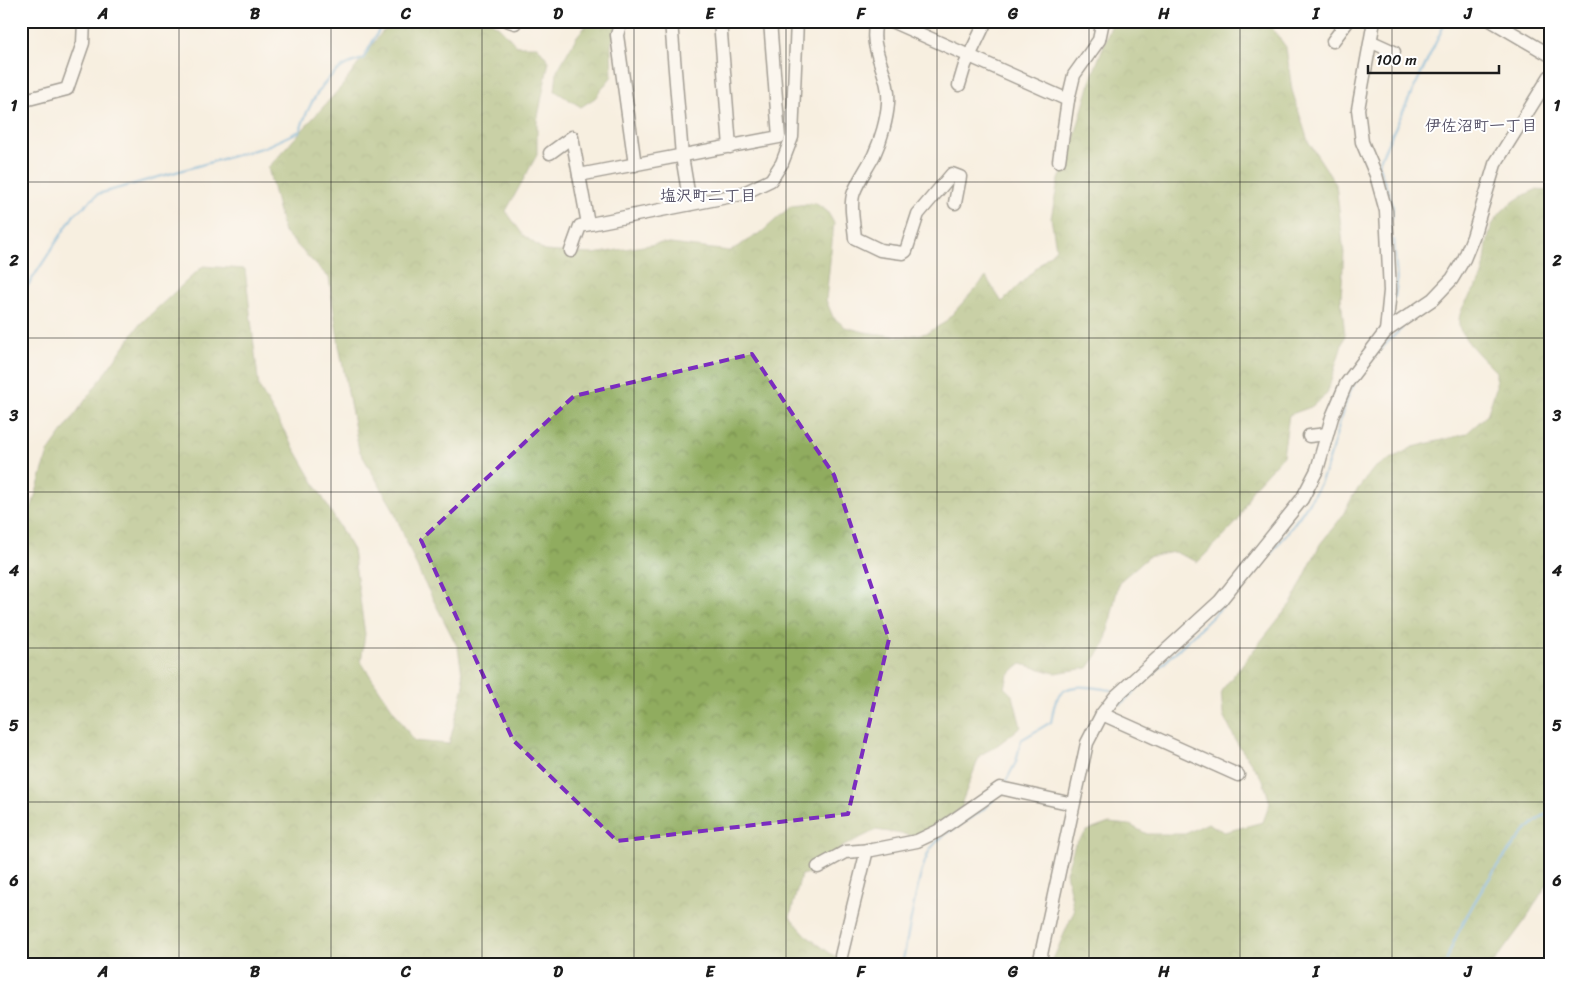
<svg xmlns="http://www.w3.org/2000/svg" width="1571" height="985" viewBox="0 0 1571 985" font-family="Sriracha,'Klee One',sans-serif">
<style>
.forest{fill:url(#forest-crowns);stroke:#56643d}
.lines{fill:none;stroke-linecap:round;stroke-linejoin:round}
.stream{stroke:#5ba5d3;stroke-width:2.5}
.minor-casing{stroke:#3d3c39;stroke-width:15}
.minor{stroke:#fff;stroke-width:12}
.marked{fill:none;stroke:#7b2cbf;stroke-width:4;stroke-dasharray:10 6;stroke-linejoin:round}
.grid{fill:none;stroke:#1c1c1c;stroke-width:1;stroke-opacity:0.55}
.labels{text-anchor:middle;stroke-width:4;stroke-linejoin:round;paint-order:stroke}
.neighbourhood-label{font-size:16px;font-weight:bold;fill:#565267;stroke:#fff}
.neatline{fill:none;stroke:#1c1c1c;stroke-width:2}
.grid-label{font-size:16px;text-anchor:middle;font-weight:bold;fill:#1c1c1c}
</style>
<defs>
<pattern id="forest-crowns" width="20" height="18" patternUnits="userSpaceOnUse" patternTransform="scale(1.25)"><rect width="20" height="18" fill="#90ac5e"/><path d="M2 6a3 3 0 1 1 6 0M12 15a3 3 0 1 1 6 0" fill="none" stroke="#758b4d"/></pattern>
</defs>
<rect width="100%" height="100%" fill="#fff"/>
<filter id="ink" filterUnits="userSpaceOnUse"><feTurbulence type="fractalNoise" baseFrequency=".02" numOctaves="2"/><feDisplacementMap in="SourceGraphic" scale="10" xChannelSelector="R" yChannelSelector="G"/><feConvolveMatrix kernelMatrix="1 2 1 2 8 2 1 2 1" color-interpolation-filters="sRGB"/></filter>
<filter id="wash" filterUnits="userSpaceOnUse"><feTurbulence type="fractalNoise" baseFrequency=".0096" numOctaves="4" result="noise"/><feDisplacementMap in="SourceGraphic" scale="20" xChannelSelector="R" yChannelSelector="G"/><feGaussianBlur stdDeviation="1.12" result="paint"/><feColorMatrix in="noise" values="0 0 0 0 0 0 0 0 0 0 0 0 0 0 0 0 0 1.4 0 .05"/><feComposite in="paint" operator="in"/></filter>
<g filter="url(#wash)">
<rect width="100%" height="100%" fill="#f7efe0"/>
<g class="forest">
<path d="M400 21H490L499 27 517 46H537L549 61 537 122V155L506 211 523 235 545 251 593 254 662 243 730 251 763 231 791 206 815 203 827 211 834 223 826 300 833 317 845 327 865 332 901 337 927 333 944 323 986 277 1002 302 1056 248 1051 218 1058 182 1070 153 1091 79 1113 21H1267L1286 47 1292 90 1308 141 1336 184 1344 253 1341 298 1345 335 1327 394 1311 407 1289 415 1283 456 1253 488 1238 521 1198 562 1174 552 1148 557 1119 582 1105 644 1088 668 1055 673 1021 664 1008 675 1005 688 1013 696 1021 727 995 747 980 755 962 802 963 806 945 822 914 836 876 830 842 847 821 870 801 875 790 917 808 937 845 964H21V543L48 452 140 324 203 266 245 269 259 387 353 550 365 634 361 662 414 741 449 744 464 686 458 648 420 574 392 507 359 450 339 346 329 278 284 232 268 168 342 86 382 32Z"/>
<path d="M590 21H617L611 46 612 76 595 98 581 107 555 91 557 71 577 36Z"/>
<path d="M1535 190 1550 191V879L1524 922 1493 964H1051L1074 911 1066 872 1075 844 1087 831 1109 823 1130 825 1147 834H1185L1208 823 1224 832 1263 822 1270 803 1263 780 1237 743 1223 715 1221 691 1292 602 1320 544 1341 518 1354 494 1374 468 1413 447 1466 434 1487 415 1496 388V372C1487 362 1460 338 1459 325 1457 308 1474 293 1481 278 1488 261 1484 238 1494 222 1504 205 1518 198 1535 190Z"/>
</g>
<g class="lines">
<g class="stream">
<path d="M1392 218 1393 206 1378 164 1446 21"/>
<path d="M1394 240 1397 282 1395 297"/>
<path d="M21 296 74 215 98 194 265 147 300 131C307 108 322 79 344 66 349 63 357 61 363 59L384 21"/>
<path d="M1121 704C1189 638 1262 577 1313 496 1331 468 1335 431 1347 400 1356 373 1381 348 1402 328L1400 326"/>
<path d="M1005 783 1016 762 1021 740 1051 722C1053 715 1053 705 1057 699 1066 680 1095 688 1111 690"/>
<path d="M902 964C908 939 919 863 932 847 948 827 976 820 993 800"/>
<path d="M1446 964C1452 932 1519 821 1550 813"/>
</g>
</g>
</g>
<g filter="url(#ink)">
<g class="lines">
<defs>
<g id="minor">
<path d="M509 21 515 23"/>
<path d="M621 21 617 35 635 165"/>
<path d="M671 21 682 156 690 204"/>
<path d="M720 21 730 147"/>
<path d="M877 21C866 46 891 74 888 103 887 119 881 140 874 155 868 167 859 179 854 192 849 205 854 224 855 238L880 250 903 253 906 251 918 214 952 174 960 177 955 203"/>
<path d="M891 21 1068 100"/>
<path d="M1374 21 1358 109 1362 142 1376 175 1386 211 1390 291 1386 331"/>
<path d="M1492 21 1550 55"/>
<path d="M1333 41 1348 21"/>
<path d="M1372 42 1394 52"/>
<path d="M959 85 965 65 986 21"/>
<path d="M21 101 67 89 83 43 84 21"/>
<path d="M550 153 572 137 588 224"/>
<path d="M1059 161 1068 100 1074 75 1099 40 1103 21"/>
<path d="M579 175 779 137 770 21"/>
<path d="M571 251 580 226 742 194 771 180 782 163 792 137 797 21"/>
<path d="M1309 436 1327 434"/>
<path d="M1102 714 1238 775"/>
<path d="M818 867 845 852 872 850 917 841 938 831 1000 788 1073 804"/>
<path d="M841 956 867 850"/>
<path d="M1039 964 1087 743 1102 714 1115 697 1220 601 1302 499 1317 470 1332 417 1346 384 1386 331 1433 299 1452 279 1464 259 1473 237 1495 164 1550 76"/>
</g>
</defs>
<use href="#minor" class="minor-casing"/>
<use href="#minor" class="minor"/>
</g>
</g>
<path d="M0 0H1571V985H0ZM752 354 834 475 889 639 848 814 617 841 513 740 421 540 574 396Z" fill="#f7efe0" fill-opacity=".55" fill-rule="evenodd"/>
<path class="marked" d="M752 354 834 475 889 639 848 814 617 841 513 740 421 540 574 396Z"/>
<path class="grid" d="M179 21V964M331 21V964M482 21V964M634 21V964M786 21V964M937 21V964M1089 21V964M1240 21V964M1392 21V964M21 182H1550M21 338H1550M21 492H1550M21 648H1550M21 802H1550"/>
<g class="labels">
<g class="neighbourhood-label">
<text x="1481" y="131">伊佐沼町一丁目</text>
<text x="708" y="201">塩沢町二丁目</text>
</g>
</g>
<rect width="1571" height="985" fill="none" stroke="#fff" stroke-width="55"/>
<path d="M1368 65v8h131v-8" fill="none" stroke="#1c1c1c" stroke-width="2.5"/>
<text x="1376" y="65" font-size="15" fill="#1c1c1c" stroke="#ffffff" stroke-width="4" paint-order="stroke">100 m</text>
<rect x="28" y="28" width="1516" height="930" class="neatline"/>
<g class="grid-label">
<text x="103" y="19">A</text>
<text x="255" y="19">B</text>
<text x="406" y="19">C</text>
<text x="558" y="19">D</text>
<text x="710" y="19">E</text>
<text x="861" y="19">F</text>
<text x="1013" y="19">G</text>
<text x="1164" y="19">H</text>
<text x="1316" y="19">I</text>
<text x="1468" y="19">J</text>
<text x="14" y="111">1</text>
<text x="1557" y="111">1</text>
<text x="14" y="266">2</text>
<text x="1557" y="266">2</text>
<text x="14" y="421">3</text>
<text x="1557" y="421">3</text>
<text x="14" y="576">4</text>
<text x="1557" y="576">4</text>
<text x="14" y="731">5</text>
<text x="1557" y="731">5</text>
<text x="14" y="886">6</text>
<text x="1557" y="886">6</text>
<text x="103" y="977">A</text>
<text x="255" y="977">B</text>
<text x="406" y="977">C</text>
<text x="558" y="977">D</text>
<text x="710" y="977">E</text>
<text x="861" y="977">F</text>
<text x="1013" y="977">G</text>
<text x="1164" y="977">H</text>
<text x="1316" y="977">I</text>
<text x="1468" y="977">J</text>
</g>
</svg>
